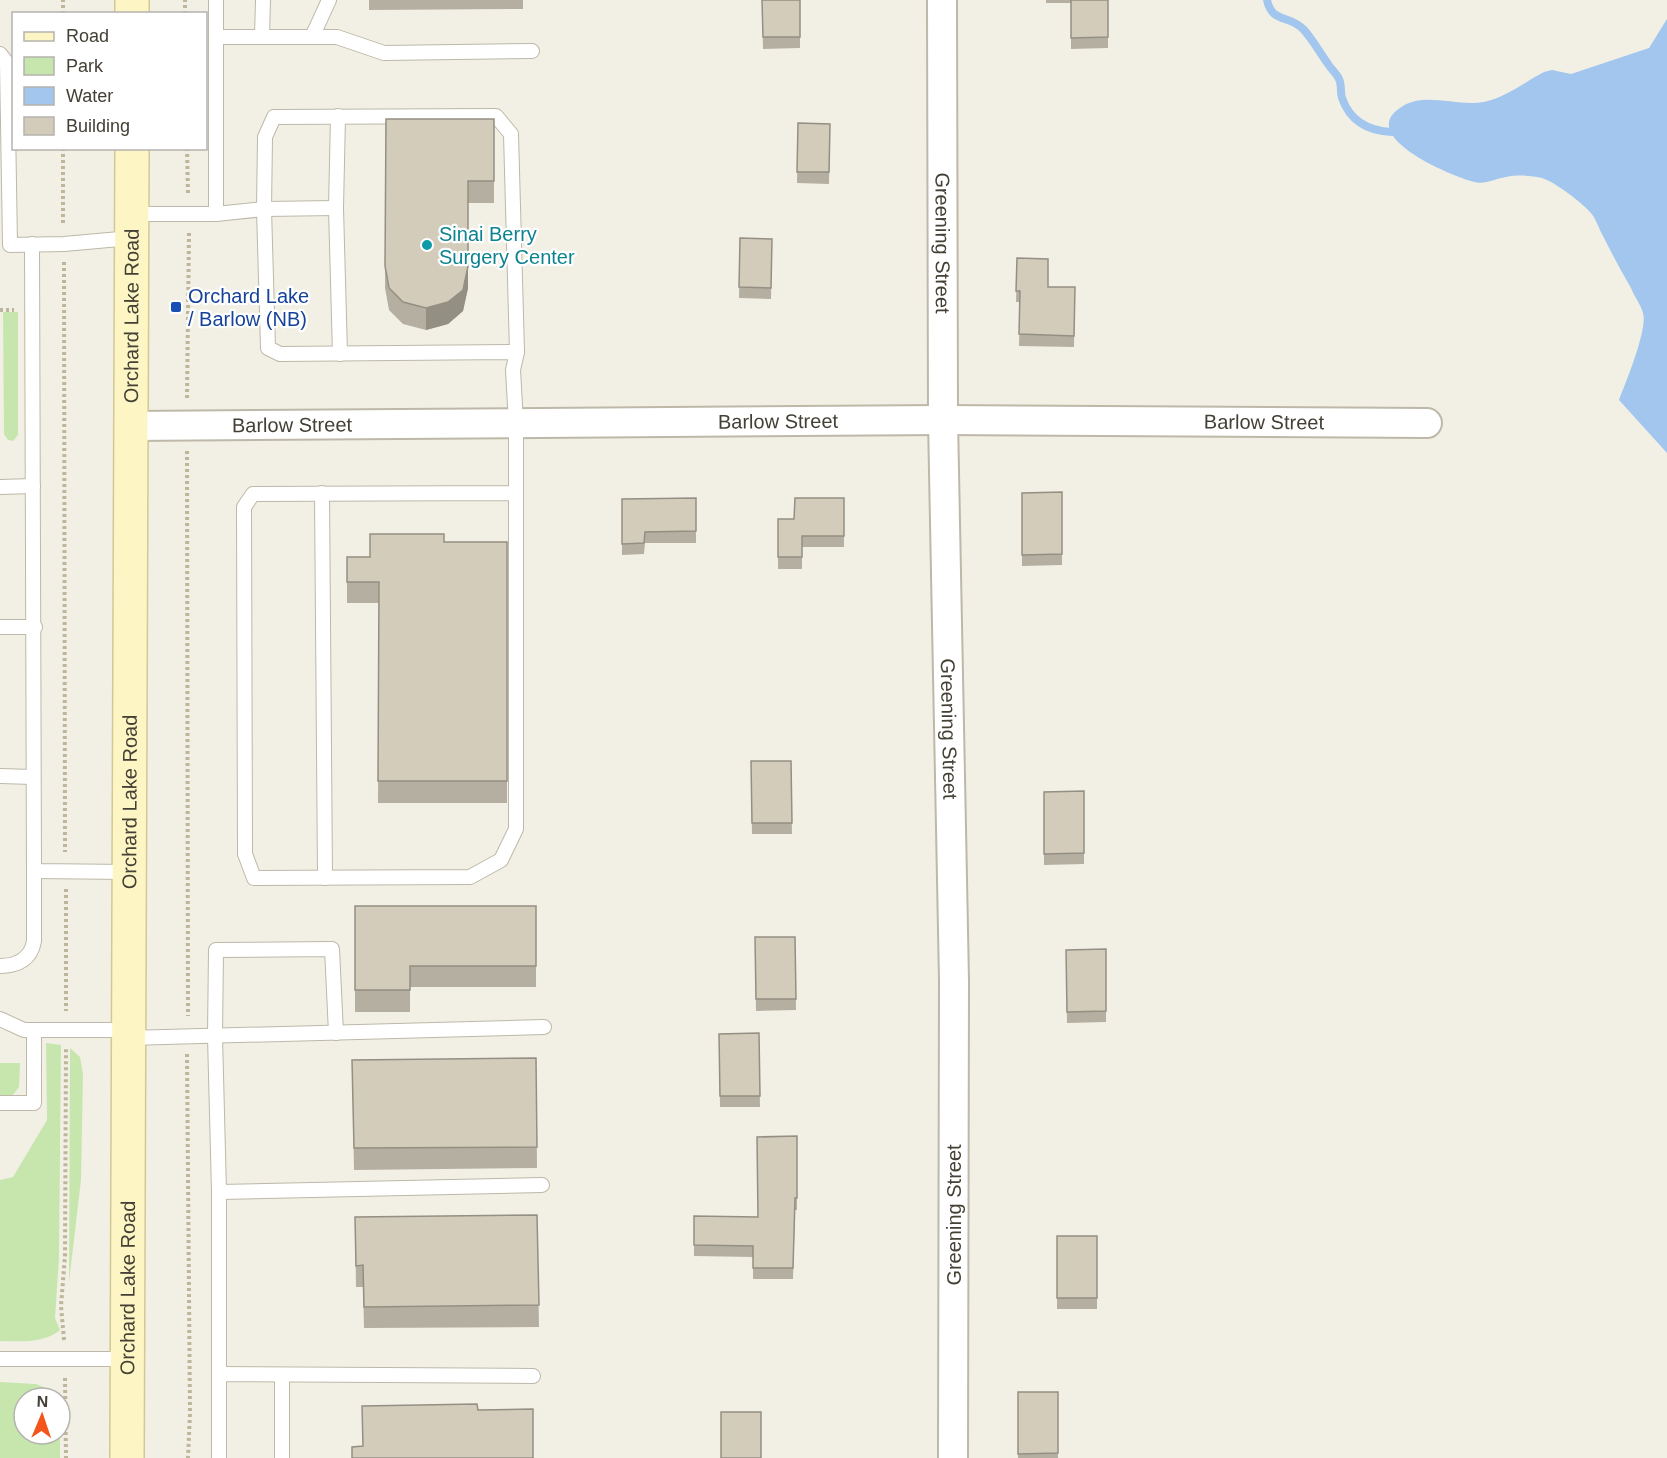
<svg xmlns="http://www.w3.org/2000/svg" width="1667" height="1458" viewBox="0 0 1667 1458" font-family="Arial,sans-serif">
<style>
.green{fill:#c6e6ae}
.water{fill:#a2c6ee}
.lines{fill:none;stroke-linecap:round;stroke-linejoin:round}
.stream{stroke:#a2c6ee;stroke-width:8}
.service-casing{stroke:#bdb8a8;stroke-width:16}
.minor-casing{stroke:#bdb8a8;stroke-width:32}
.secondary-casing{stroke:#d1c896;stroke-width:36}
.path{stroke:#beb69a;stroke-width:4;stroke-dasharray:3 3;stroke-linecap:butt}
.service{stroke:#fff;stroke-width:14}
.minor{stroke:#fff;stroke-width:28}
.secondary{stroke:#fdf6c4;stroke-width:33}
.wall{fill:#b5afa1}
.shaded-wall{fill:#948f83}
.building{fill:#d3ccbb;stroke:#948f83;stroke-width:1.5}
.culture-dot{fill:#0f9aa8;stroke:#fff;stroke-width:2}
.transit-dot{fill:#1a4fb4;stroke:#fff;stroke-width:2}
.labels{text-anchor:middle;stroke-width:4.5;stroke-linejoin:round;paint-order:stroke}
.culture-label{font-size:20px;fill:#0d838f;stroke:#fff;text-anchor:start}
.street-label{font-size:20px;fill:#444035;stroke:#fff}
.transit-label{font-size:20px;fill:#164399;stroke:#fff;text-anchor:start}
</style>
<rect width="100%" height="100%" fill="#f2f0e5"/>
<g class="green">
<path d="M3 312H18V435L13 441 8 440 4 434Z"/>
<path d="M46 1043 61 1045 59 1258 55 1318 60 1330C43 1344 21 1341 0 1341V1180L13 1177 47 1120Z"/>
<path d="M70 1048 80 1057 83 1074 81 1180 69 1282Z"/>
<path d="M0 1063H20L19 1087 13 1095 0 1097Z"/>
<path d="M0 1382 36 1384 50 1390 53 1398H24V1434H60V1458H0Z"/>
</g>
<path class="water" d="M1667 19V453L1619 400C1626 382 1648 329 1643 313 1641 305 1634 296 1631 288 1621 271 1612 254 1603 236 1599 229 1596 218 1590 212 1581 202 1555 182 1542 178 1532 175 1516 175 1506 177 1493 179 1484 186 1471 181 1450 175 1353 135 1403 106 1426 92 1458 107 1484 102 1506 97 1525 82 1544 72L1552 70 1571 74 1649 48Z"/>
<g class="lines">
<path class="stream" d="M1267 0C1272 24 1290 14 1304 30 1313 40 1320 53 1328 64 1331 69 1337 74 1339 79 1342 85 1340 92 1342 98 1350 121 1368 131 1392 132"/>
<defs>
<g id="service">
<path d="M216 0V37"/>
<path d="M262 36 263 0"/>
<path d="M312 37 329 0"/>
<path d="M0 54 7 63 10 245 64 244 131 238"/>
<path d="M338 116 336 208 340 354"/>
<path d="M336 208 264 209 265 137 274 117 496 116 511 134 517 352"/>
<path d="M131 214H216V37H337L384 53 532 51"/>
<path d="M216 214 264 209 268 348 280 354 517 352 513 370 516 423V829L501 860 470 877 254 878 245 854 244 507 253 494 516 493"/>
<path d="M32 244 34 871 129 872"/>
<path d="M0 487 33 486"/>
<path d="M322 493 325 878"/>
<path d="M0 627H35"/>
<path d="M0 776 33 777"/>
<path d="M0 966C18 966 31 959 34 941V871"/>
<path d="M0 1019 24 1030H128"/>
<path d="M336 1033 332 949 216 950 215 1036 219 1192 542 1185"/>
<path d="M128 1038 544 1027"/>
<path d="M0 1103H34V1030"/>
<path d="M219 1192V1374"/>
<path d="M0 1359H127"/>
<path d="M219 1458V1374L533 1376"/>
<path d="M282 1458V1375"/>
</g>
<g id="minor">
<path id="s1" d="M942 0 943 420 954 981 953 1458"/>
<path id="s2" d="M130 426 943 420 1427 423"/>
</g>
<g id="secondary">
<path d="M132 14V0"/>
<path id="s3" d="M127 1458 132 148"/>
</g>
</defs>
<use href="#service" class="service-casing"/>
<use href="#minor" class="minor-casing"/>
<use href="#secondary" class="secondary-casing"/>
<g class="path">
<path d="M63 14V0"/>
<path d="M185 14V0"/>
<path d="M63 148V225"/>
<path d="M187 148 188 194"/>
<path d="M64 262 65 852"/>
<path d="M0 310H14"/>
<path d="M187 398 189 232"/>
<path d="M187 451 188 1016"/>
<path d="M66 889V1011"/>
<path d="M187 1054 190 1413 188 1458"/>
<path d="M64 1340 61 1306 65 1256 66 1048"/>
<path d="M65 1378 66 1458"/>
</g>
<use href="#service" class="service"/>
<use href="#minor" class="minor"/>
<use href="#secondary" class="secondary"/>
</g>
<g class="wall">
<path d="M369 0H523V9L369 10Z"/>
<path d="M762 0H800V48L763 49Z"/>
<path d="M1046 0H1108V48L1071 49V3H1046Z"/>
<path d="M386 119H494V203H468V288L463 311 448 324 426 330 403 324 389 310 385 288Z"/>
<path d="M798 123 830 124 829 184 797 183Z"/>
<path d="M740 238 772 239 771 299 739 298Z"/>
<path d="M1017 258 1048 287H1075L1074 347 1019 346 1020 302H1016Z"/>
<path d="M1062 492V565L1022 566V493Z"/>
<path d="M844 498V547H802V569H778V519H794Z"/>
<path d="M622 499 696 531V543H645L644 554 622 555Z"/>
<path d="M444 542H507V803H378L379 603H347V557H370Z"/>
<path d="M751 761H791L792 834H752Z"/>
<path d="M1084 791V864L1044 865V792Z"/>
<path d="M355 906H536V987H410V1012H355Z"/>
<path d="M755 937H795L796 1010 756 1011Z"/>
<path d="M1106 949V1022L1067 1023 1066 950Z"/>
<path d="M759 1033 760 1107H720L719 1034Z"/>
<path d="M536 1058 537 1168 354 1170 352 1060Z"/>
<path d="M797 1136V1210H795L793 1279H753V1257L694 1256V1216L757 1217Z"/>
<path d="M537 1215 539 1327 364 1328 363 1287H356L355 1217Z"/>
<rect x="1057" y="1236" width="40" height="73"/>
<rect x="1018" y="1392" width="40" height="66"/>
</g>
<path class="shaded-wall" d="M468 266V288L463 311 448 324 426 330V308Z"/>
<g class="building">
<path d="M762 0H800V37H763Z"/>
<path d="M1071 0H1108V37L1071 38Z"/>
<path d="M386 119H494V181H468V266L463 290 448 302 426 308 403 302 389 288 385 266Z"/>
<path d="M798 123 830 124 829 172H797Z"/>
<path d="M740 238 772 239 771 288 739 287Z"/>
<path d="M1017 258 1048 259V287H1075L1074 336 1019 334 1020 291H1016Z"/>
<path d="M1062 492V554L1022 555V493Z"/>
<path d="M696 498V531L645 532 644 543 622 544V499Z"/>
<path d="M795 498H844V536H802V557H778V519H794Z"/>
<path d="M370 534H444V542H507V781H378L379 582H347V557H370Z"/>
<path d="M751 761H791L792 823H752Z"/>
<path d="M1084 791V853L1044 854V792Z"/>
<path d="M355 906H536V966H410V990H355Z"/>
<path d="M755 937H795L796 999H756Z"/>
<path d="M1106 949V1011L1067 1012 1066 950Z"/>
<path d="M759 1033 760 1096H720L719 1034Z"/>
<path d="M536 1058 537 1147 354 1148 352 1060Z"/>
<path d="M797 1136V1198H795L793 1268H753V1246L694 1245V1216L758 1217 757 1137Z"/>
<path d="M537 1215 539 1305 364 1307 363 1265 356 1266 355 1217Z"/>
<rect x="1057" y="1236" width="40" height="62"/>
<path d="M1018 1392H1058V1453L1018 1454Z"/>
<path d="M477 1404 478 1410 533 1409V1458H352V1447L363 1446 362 1406Z"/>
<rect x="721" y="1412" width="40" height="46"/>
</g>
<circle class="culture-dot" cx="427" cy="245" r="6"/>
<rect class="transit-dot" x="170" y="301" width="12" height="12" rx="3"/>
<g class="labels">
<g class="culture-label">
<text x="439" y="241">Sinai Berry<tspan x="439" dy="23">Surgery Center</tspan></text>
</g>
<g class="street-label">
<text dy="7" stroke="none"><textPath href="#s1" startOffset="243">Greening Street</textPath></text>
<text dy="7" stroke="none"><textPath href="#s3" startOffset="1142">Orchard Lake Road</textPath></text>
<text dy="7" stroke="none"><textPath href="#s2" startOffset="648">Barlow Street</textPath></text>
<text dy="7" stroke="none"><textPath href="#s2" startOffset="1134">Barlow Street</textPath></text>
<text dy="7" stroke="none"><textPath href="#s2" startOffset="162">Barlow Street</textPath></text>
<text dy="7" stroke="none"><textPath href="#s1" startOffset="729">Greening Street</textPath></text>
<text dy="7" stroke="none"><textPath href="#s3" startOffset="656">Orchard Lake Road</textPath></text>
<text transform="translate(954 1215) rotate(-90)" y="7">Greening Street</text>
<text dy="7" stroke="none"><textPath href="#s3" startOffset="170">Orchard Lake Road</textPath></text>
</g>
<g class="transit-label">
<text x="188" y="303">Orchard Lake<tspan x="188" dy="23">/ Barlow (NB)</tspan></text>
</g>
</g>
<rect x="12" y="12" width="195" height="138" fill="#ffffff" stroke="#b4b3ae" stroke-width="1.5"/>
<rect x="24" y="32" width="30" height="9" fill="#fdf6c4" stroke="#b4b3ae" stroke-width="1.5"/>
<text x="66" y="42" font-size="18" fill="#444035">Road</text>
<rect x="24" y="57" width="30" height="18" fill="#c6e6ae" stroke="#b4b3ae" stroke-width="1.5"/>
<text x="66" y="72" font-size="18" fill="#444035">Park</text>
<rect x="24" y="87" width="30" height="18" fill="#a2c6ee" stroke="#b4b3ae" stroke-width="1.5"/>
<text x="66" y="102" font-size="18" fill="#444035">Water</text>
<rect x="24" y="117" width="30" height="18" fill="#d3ccbb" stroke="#b4b3ae" stroke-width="1.5"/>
<text x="66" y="132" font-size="18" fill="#444035">Building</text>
<g transform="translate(42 1416) rotate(2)"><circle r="28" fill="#ffffff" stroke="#b4b3ae" stroke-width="1.5"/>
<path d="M0-4.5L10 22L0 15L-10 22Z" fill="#f4551a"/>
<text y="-9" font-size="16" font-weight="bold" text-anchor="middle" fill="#444035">N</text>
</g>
</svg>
